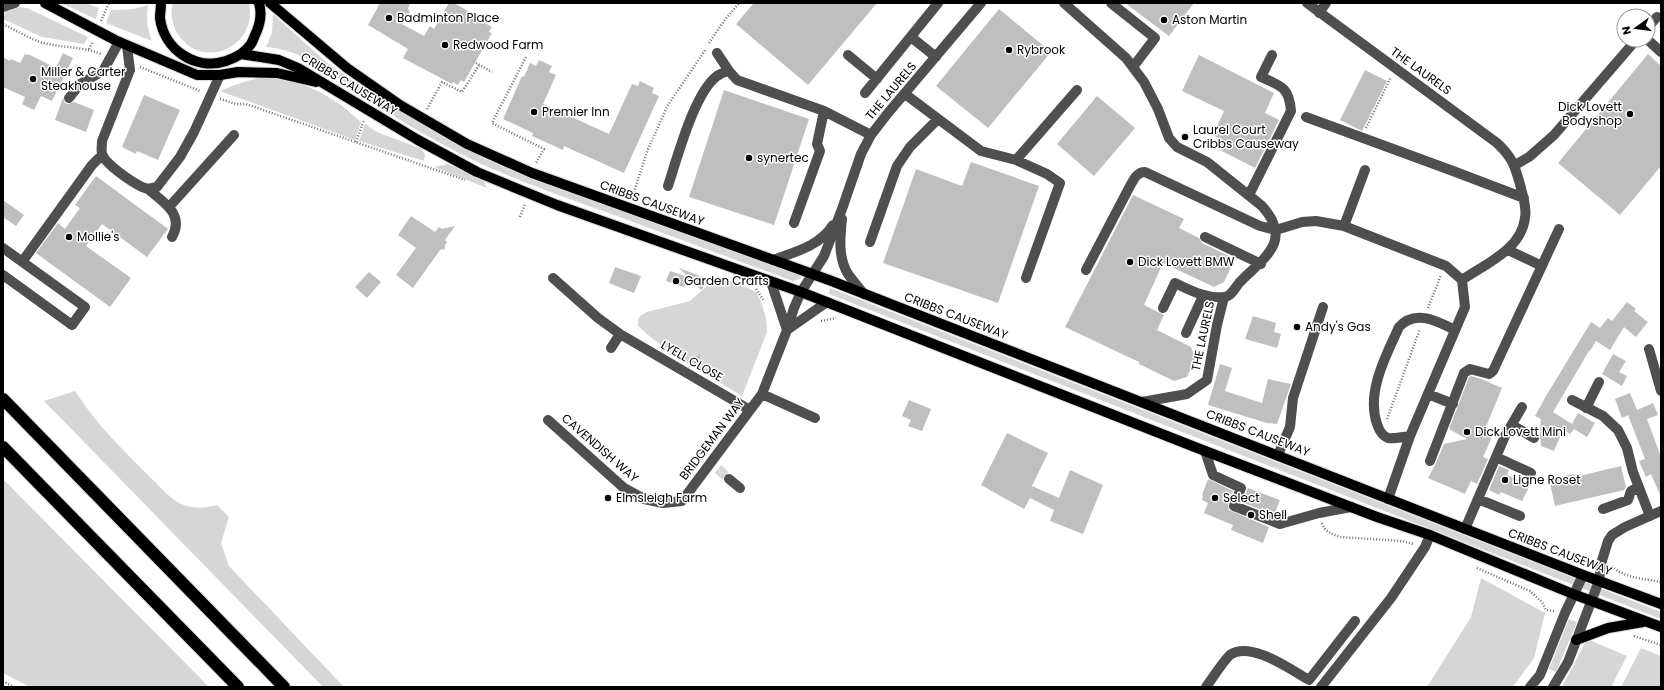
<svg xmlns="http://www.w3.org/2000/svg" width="1664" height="690" viewBox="0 0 1664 690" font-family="Poppins,sans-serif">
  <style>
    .green { fill: #d6d6d6 }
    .building { fill: #bfbfbf }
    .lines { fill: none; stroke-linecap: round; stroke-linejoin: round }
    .minor-tunnel { stroke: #d9d9d9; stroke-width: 10; stroke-dasharray: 10 5; stroke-linecap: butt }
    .major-casing { stroke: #dbdbdb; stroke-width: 12 }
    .highway-casing { stroke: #dbdbdb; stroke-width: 14 }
    .path { stroke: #717171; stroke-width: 2.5; stroke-dasharray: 1 2; stroke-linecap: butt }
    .minor { stroke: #4f4f4f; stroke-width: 10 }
    .major { stroke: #000; stroke-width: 10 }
    .highway { stroke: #000; stroke-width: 12 }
    .poi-dot { fill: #000; stroke: #fff; stroke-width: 1.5 }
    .labels { text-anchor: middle; stroke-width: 3; stroke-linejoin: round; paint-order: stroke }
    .poi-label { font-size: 12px; fill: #000; stroke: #fff; text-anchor: start }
    .street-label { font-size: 12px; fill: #000; stroke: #fff }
  </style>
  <rect width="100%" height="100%" fill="#fff"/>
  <path class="green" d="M61,3H86L99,8L96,19Z
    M173,3H249C258,48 201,72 177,33C172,24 170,12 173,3Z
    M148,5C146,18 147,29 152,41L106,23L111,10L134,9Z
    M20,7L27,8L88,37L84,44L42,37L3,19L5,12Z
    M273,14L325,61L370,93L481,157L534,180L801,276L800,279L793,281C733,259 674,237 614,215C569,199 523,183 479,163C447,147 415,130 384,110C347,86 313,51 266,47L272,33Z
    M270,77L295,81L322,93L341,105L361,122L355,140L220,91C239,83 249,79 270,77Z
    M365,124L377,132L422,149L425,155L424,161L359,141Z
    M448,164L483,180L487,188L434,167Z
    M718,276L748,288L757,293L761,302L766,318L767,332L742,396C706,374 669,355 638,326V319L640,316L647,312L690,301Z
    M830,288L1661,612V619L829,294Z
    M75,391C95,423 124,451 151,478C161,487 171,501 184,505C195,509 205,508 217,505L229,517L221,543L229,566L344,687H323L44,401Z
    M3,479L209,687H30L3,673Z
    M1481,578L1545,613L1534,658L1513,687H1427L1471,617Z
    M1569,619L1577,622L1556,672L1549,669Z
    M1587,639L1627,656L1611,687H1562Z
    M1641,648L1661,656V687H1621Z"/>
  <path class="building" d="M380,3H410L408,9L410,12L402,24L424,36L430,26L434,29L449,3H454L475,15L474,17L492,27L489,32L492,33L464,82L461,80L458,85L453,82L452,84L403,58L408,49L368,25Z
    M754,3H877L808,85L736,24Z
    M1125,3H1194L1169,36Z
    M999,9L1051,52L988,128L936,86Z
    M63,53L73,58L52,101L41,96L34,110L22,104L25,97L3,87V57L10,61L11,59L20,63L25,54L28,55V54L56,68Z
    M1648,54L1661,66V166L1620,215L1558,163Z
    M1199,55L1274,93L1265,113L1279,120L1255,168L1214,147L1218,138L1213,135L1224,111L1182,91Z
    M539,60L552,66L549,72L556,75L543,104L609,134L632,84L638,86L640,81L654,88L652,93L659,96L624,173L564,146L563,150L532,136L533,133L503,119L522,76L524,77L530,63L536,66Z
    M1365,70L1387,81L1362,131L1340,120Z
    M724,90L809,119L774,225L689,197Z
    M144,95L180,110L158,160L137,151L136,154L122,147Z
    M1097,96L1135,128L1094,176L1057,144Z
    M63,98L65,103L68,104L74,102L94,110L86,132L55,120Z
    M971,162L1039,186L998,303L883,263L916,169L962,186Z
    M96,176L168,229L147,257L102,224L86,246L131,278L110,307L36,253L58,223L65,229L80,208L75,205Z
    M1133,195L1184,219L1179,228L1199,238L1202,243L1231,257L1233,263L1224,282L1214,287L1163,263L1144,305L1164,315L1157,330L1191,347L1195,358L1187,377L1174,381L1139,364V362L1065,327Z
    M3,200L24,215L16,226L3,217Z
    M411,216L435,232L439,227L442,229L455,226L445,240L447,242L445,245V249L440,250L413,288L396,275L416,248L398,235Z
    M615,267L641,276L634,293L609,283Z
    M679,268L703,277L708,282L701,290Z
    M670,271L688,277L684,287L666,281Z
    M369,272L381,282L367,298L355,287Z
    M1627,302L1636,309L1634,311L1648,322L1636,337L1624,327L1610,350L1596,341L1590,351H1589L1553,412L1572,424L1578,413L1595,423L1587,437L1574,429L1570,434L1563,430L1554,451L1541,446L1540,435L1541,419L1535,416L1546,396L1591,322L1600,328L1608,318L1612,321Z
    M1253,316L1276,323L1274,332L1281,334L1277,348L1245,339Z
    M1613,354L1626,361L1619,372L1627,376L1622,386L1602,374Z
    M1220,364L1232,368L1225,391L1262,403L1268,379L1291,384L1277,424L1267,423L1208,405Z
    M1471,376L1481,379L1502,388L1483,434L1492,437L1483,457L1488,459L1477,484L1471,481L1465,494L1428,478L1436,463L1444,444L1467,439L1449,429L1469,377Z
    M1630,393L1637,410L1653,403L1658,415L1647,419L1661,457V497L1651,474L1646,477L1639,461L1645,459L1628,415L1622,418L1615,399Z
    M909,400L931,409L922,431L908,426L911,420L902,416Z
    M1007,433L1048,453L1032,486L1059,498L1070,470L1103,485L1083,534L1050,521L1054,510L1030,498L1024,509L981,485Z
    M1499,466L1509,470L1507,475L1530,485L1522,501L1501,492L1499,495L1489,490Z
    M1621,466L1626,487L1624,490L1555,506L1549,479L1574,474L1575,477Z
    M1208,479L1233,491L1228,504L1229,510L1269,527L1263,543L1231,530L1233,525L1204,513L1208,503L1202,500L1203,496L1202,495Z
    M1248,488L1280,500L1274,515L1242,502Z"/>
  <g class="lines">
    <path class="minor-tunnel" d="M718,469L729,479"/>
    <g class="major-casing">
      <path id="major" d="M45,3L115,40L197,75H220L238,72L277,73L316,82
        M161,3C161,8 160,14 160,18C164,50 196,71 226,61C235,58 245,53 251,44C253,41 254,37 256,33C260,24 262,13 259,3
        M270,3L347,68L400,105L467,144L532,173L829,280L1583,575L1661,604
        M241,54L279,60L298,68L418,140L477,172L557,205L801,292L1205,451L1377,517L1430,535L1573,594L1661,627
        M1576,640L1608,628L1643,622"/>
    </g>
    <g class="highway-casing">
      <path id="highway" d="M3,399L284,687
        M3,447L238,687"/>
    </g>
    <path class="path" d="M101,21L109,3
      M3,24C15,30 27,37 40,42C60,48 81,46 101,54
      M709,43L724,21L739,3
      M89,49L93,41
      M526,57L492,123L544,149L536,163
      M476,63L492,72
      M140,67L200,91
      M220,99L236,104H246L465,180
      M427,109L442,82L462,92L479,65
      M1366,128L1391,77
      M356,142L364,120
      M632,198L648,149L668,105L706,49
      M520,217L525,204
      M756,289L764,301
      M1428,308L1441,275
      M821,321L836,318
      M695,366L696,361L700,355
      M1387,419L1420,329
      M1322,523C1325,532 1332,534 1340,537L1402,541L1414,544
      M1612,566C1623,578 1645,579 1661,582
      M1477,568L1530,591L1542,602L1546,610L1554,611
      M1634,636L1661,645
      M3,681L14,687"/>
    <path class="minor" d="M1064,3L1126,58L1144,82L1158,109L1169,138L1177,147L1207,162L1262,206C1294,242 1263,258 1239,283C1235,288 1231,297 1224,297C1206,299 1190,290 1175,283L1163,308
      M1111,3L1155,38L1133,67
      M1307,3L1497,143C1513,158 1515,166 1521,188C1523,197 1527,208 1525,218C1521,250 1485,264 1462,280
      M3,7L15,3
      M1319,13L1326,3
      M1648,27L1657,17
      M911,37L936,57
      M1648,40L1661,52
      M127,46L130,70L102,141C102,146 101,150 102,154C106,165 132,182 142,187L148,189L157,187L180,157L194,132L220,75
      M717,53L729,71L737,80L824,111L871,135
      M848,55L877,79
      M865,93L938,3
      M905,94L981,151L1016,160L1047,174L1060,183L1026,278
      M69,98L80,84L103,71L119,42
      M1306,117L1453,171L1524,198
      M1016,160L1077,90
      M1515,165L1529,157L1554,135L1636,40
      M668,186C677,159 694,93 717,76C720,74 725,72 729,71
      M148,189C163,202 185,214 172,237
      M1249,195L1291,111C1289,87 1281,86 1261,77L1272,55
      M169,207L234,135
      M842,219C840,238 838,258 848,274C853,281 859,288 864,294
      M794,223L820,151L817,144L824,111
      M1344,226L1365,170
      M1205,237L1261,264
      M870,242L897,166L910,147L938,119
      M3,248L85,307L72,325L3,275
      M1508,250L1542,266
      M773,260C795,252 820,246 833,225
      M22,262L92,165L102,155
      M1086,270L1130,186C1134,179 1137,172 1145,172L1260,226L1276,230L1302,222L1316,221L1344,226L1446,266L1462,280L1465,307L1410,436L1388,499
      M553,278L598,318L620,334L750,410
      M771,282L787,330
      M787,330L827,302
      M1186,333L1203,296
      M611,348L620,334
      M1649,349L1661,391
      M762,394L815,418
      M1428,394L1453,404
      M1572,400L1603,416L1618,430L1627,448L1633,472L1650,516
      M1142,402L1187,394L1207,380L1217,325L1224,297
      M1586,408L1599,382
      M548,420L624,488L644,499L663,503L682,501L762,394L787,330L794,308L801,292L824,256L842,209L861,154L871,135L888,113L981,3
      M1512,425L1534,438
      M1410,436C1403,437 1395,439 1388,438C1382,436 1379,430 1377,424C1366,392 1386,356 1399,327C1415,309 1437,321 1455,330
      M1205,451L1213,475L1241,488L1234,506L1280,524L1319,513L1351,507
      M1278,455L1290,427L1293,398L1323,307
      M1496,457L1531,473
      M1430,461L1464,373L1470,369L1489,374L1493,371L1559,229
      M729,479L740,488
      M1478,499L1520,516
      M1603,509L1628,500L1631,491L1639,487
      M1465,529L1505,436L1522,407
      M1206,687C1212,679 1224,660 1230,655C1250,640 1291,670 1309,680L1355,621
      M1321,687L1391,598L1425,547L1430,535
      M1530,687L1540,675L1565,613L1583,575
      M1553,687L1568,662L1599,581L1601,564L1608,541L1612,535L1625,527L1661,511"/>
    <use href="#major" class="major"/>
    <use href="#highway" class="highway"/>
  </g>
  <g class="poi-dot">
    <circle cx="389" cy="18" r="4"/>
    <circle cx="1164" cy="20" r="4"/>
    <circle cx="445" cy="45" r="4"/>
    <circle cx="1009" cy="50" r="4"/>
    <circle cx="33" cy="79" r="4"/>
    <circle cx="534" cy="112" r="4"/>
    <circle cx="1630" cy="114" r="4"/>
    <circle cx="1185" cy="137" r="4"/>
    <circle cx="749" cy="158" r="4"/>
    <circle cx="69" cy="237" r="4"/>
    <circle cx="1130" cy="262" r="4"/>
    <circle cx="676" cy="281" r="4"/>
    <circle cx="1297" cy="327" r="4"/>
    <circle cx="1467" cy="432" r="4"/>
    <circle cx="1505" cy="480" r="4"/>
    <circle cx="608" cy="498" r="4"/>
    <circle cx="1215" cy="498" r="4"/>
    <circle cx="1251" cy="515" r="4"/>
  </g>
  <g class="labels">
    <g class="poi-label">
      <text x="397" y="22">Badminton Place</text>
      <text x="1172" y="24">Aston Martin</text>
      <text x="453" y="49">Redwood Farm</text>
      <text x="1017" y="54">Rybrook</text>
      <text x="41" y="76">Miller &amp; Carter<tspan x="41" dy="14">Steakhouse</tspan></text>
      <text x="1622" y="111" text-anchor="end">Dick Lovett<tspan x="1622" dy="14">Bodyshop</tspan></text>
      <text x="542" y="116">Premier Inn</text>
      <text x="1193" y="134">Laurel Court<tspan x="1193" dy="14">Cribbs Causeway</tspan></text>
      <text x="757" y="162">synertec</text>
      <text x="77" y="241">Mollie's</text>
      <text x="1138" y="266">Dick Lovett BMW</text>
      <text x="684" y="285">Garden Crafts</text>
      <text x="1305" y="331">Andy's Gas</text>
      <text x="1475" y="436">Dick Lovett Mini</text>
      <text x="1513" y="484">Ligne Roset</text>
      <text x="616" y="502">Elmsleigh Farm</text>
      <text x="1223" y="502">Select</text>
      <text x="1259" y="519">Shell</text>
    </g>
    <g class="street-label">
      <text transform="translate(1421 71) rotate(36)" y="4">THE LAURELS</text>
      <text transform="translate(349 84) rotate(31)" y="4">CRIBBS CAUSEWAY</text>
      <text transform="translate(891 91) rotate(-50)" y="4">THE LAURELS</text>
      <text transform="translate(652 203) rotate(20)" y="4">CRIBBS CAUSEWAY</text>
      <text transform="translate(956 316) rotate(21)" y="4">CRIBBS CAUSEWAY</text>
      <text transform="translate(1203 336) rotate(-78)" y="4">THE LAURELS</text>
      <text transform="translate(692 361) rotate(30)" y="4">LYELL CLOSE</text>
      <text transform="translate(1258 433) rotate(21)" y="4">CRIBBS CAUSEWAY</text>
      <text transform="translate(712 439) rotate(-53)" y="4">BRIDGEMAN WAY</text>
      <text transform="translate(600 448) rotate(41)" y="4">CAVENDISH WAY</text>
      <text transform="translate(1560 552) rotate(21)" y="4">CRIBBS CAUSEWAY</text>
    </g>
  </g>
  <rect width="1664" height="690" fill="none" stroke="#000000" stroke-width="8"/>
  <g transform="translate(1636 28) rotate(256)"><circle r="19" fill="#ffffff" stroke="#999999"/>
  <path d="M0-3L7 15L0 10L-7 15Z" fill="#000000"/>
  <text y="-6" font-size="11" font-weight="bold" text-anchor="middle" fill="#000000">N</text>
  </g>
</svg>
